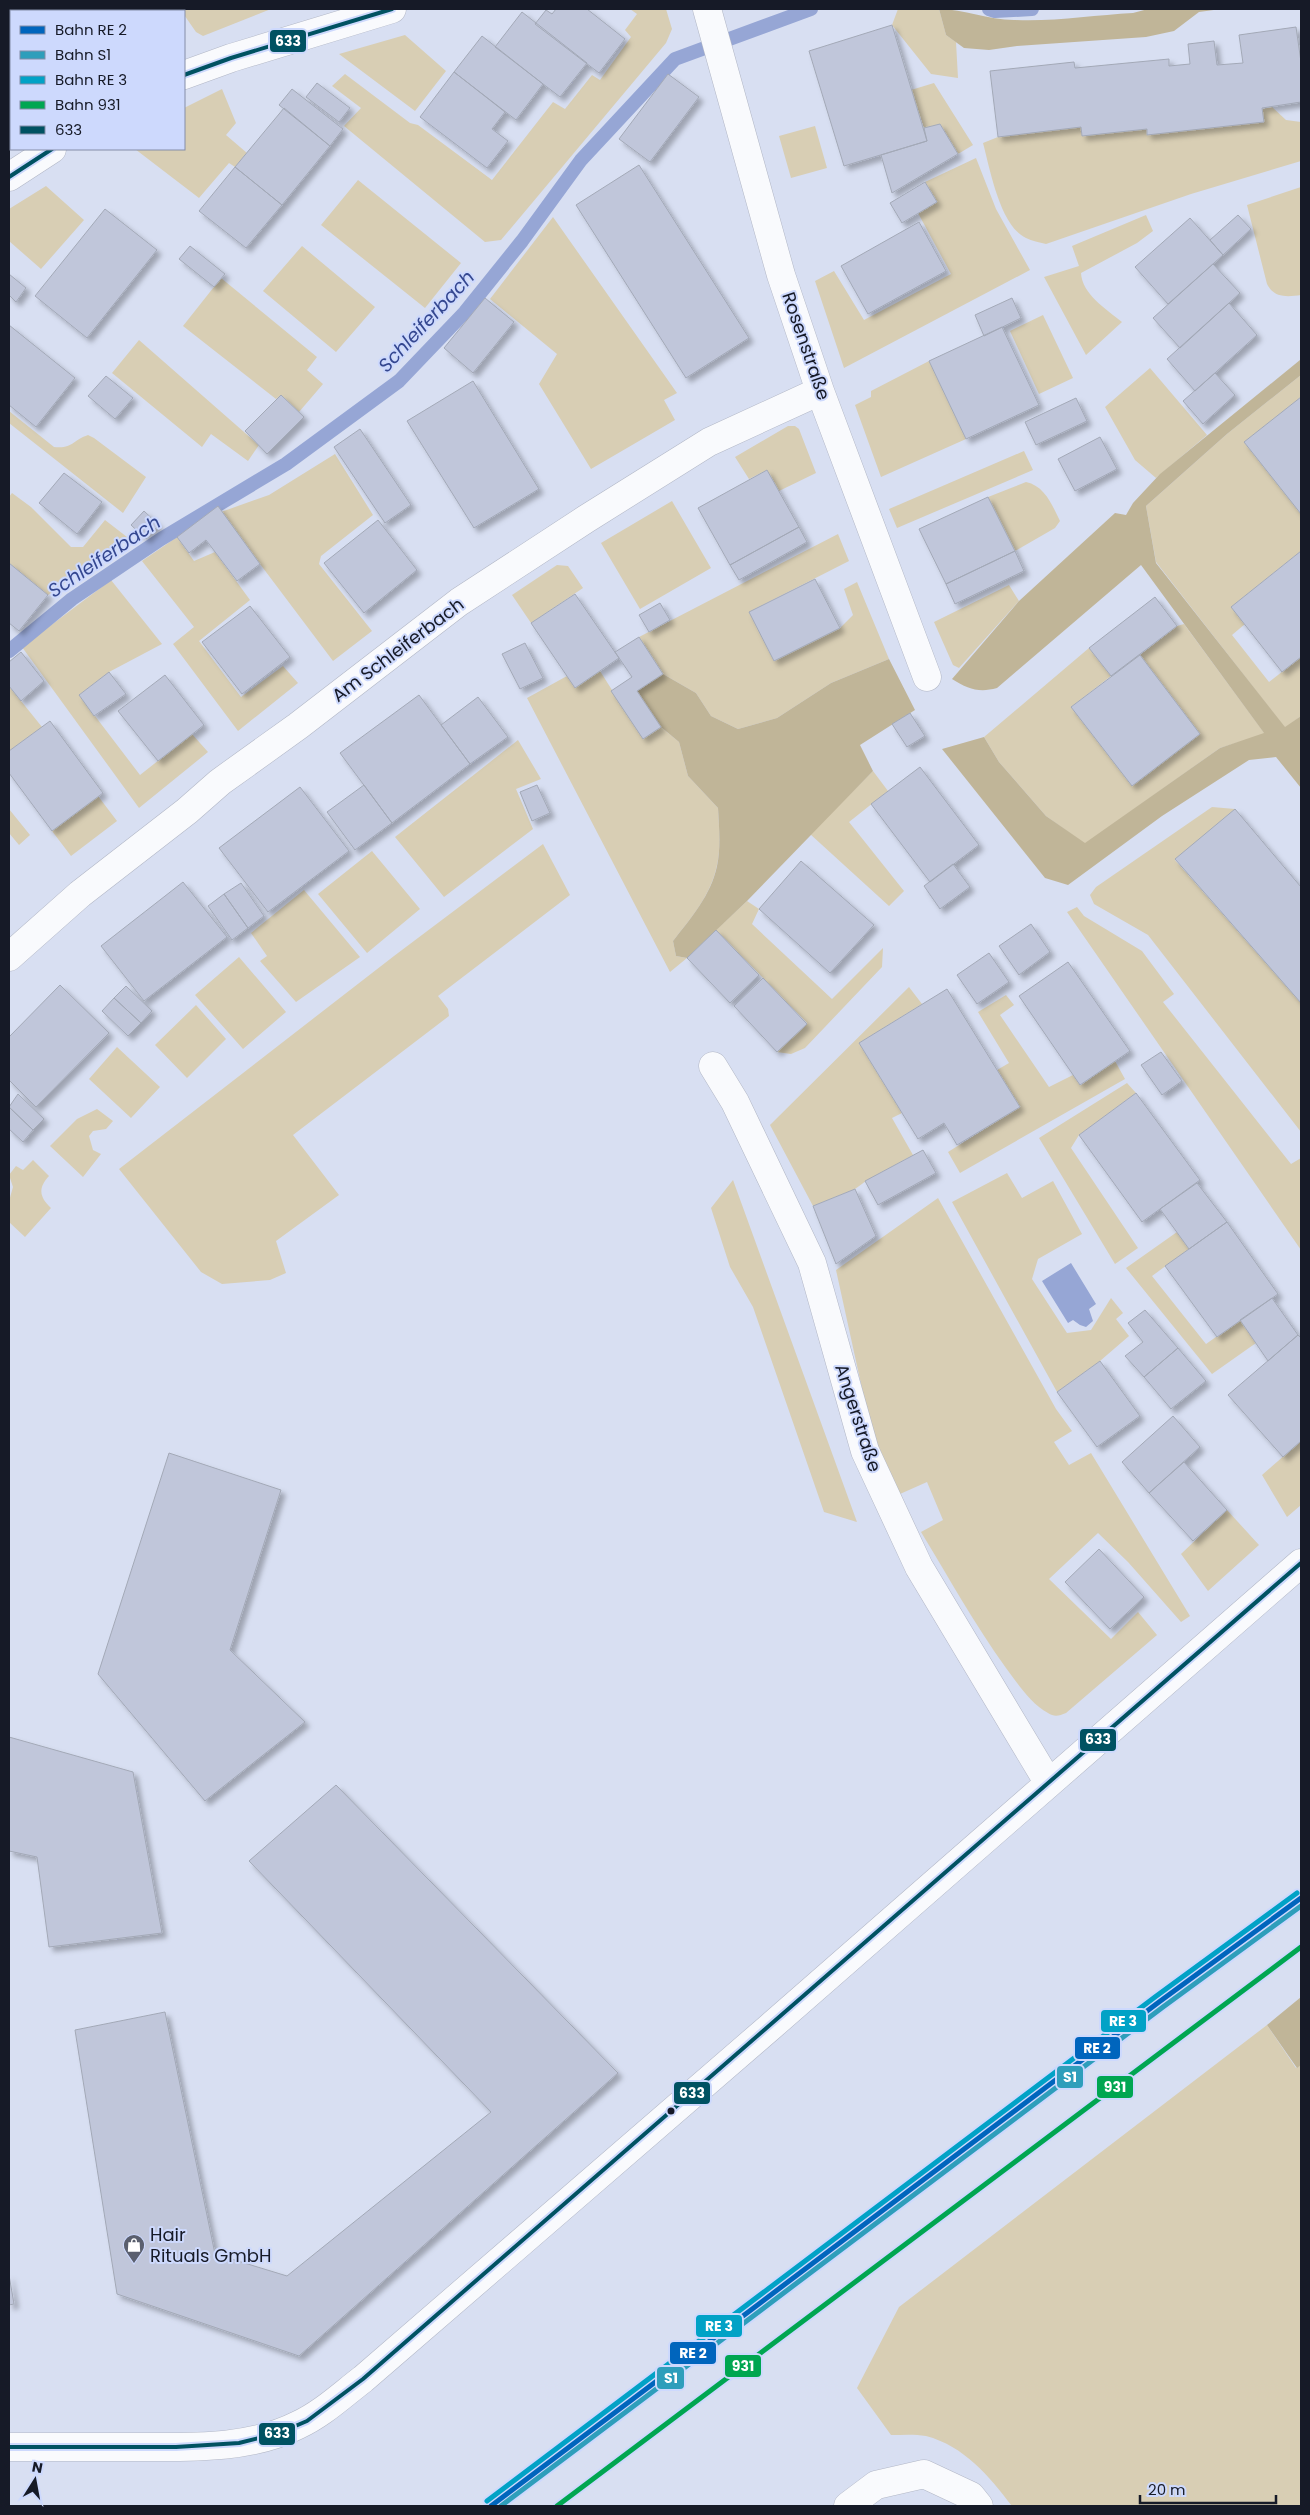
<svg xmlns="http://www.w3.org/2000/svg" width="1310" height="2515" viewBox="0 0 1310 2515" font-family="Poppins,sans-serif">
  <style>
    .green { fill: #d8ceb4 }
    .forest { fill: #c0b598 }
    .water { fill: #96a6d5 }
    .lines { fill: none; stroke-linecap: round; stroke-linejoin: round }
    .stream { stroke: #96a6d5; stroke-width: 14 }
    .building { fill: #c0c6da; stroke: #a3a9b7; filter: url(#shadow) }
    .street-casing { stroke: #b2b7c6; stroke-width: 29 }
    .street { stroke: #f9fafd; stroke-width: 28 }
    .bus-1-casing { stroke: #cdd9fd; stroke-width: 8 }
    .bus-1 { stroke: #005262; stroke-width: 4 }
    .rail-1-casing { stroke: #cdd9fd; stroke-width: 9 }
    .rail-2-casing { stroke: #cdd9fd; stroke-width: 9 }
    .rail-3-casing { stroke: #cdd9fd; stroke-width: 9 }
    .rail-4-casing { stroke: #cdd9fd; stroke-width: 9 }
    .rail-1 { stroke: #0065bd; stroke-width: 5 }
    .rail-2 { stroke: #2e9ebb; stroke-width: 5 }
    .rail-3 { stroke: #01a2c6; stroke-width: 5 }
    .rail-4 { stroke: #00a651; stroke-width: 5 }
    .bus-dot { fill: #161a27; stroke: #cdd9fd; stroke-width: 2 }
    .labels { text-anchor: middle; stroke-width: 4; stroke-linejoin: round; paint-order: stroke }
    .street-label { font-size: 18px; fill: #161a27; stroke: #cdd9fd }
    .poi-label { font-size: 18px; fill: #161a27; stroke: #cdd9fd; text-anchor: start }
    .water-label { font-size: 19px; font-style: italic; fill: #344790; stroke: #cdd9fd }
    .line-badge { stroke: #cdd9fd; stroke-width: 2 }
    .badge-label { font-size: 14px; text-anchor: middle; font-weight: bold; fill: #fff }
  </style>
  <defs>
    <filter id="shadow"><feDropShadow dx="4.5" dy="4.5" stdDeviation="2.5" flood-color="#0004"/></filter>
  </defs>
  <rect width="100%" height="100%" fill="#d8dff2"/>
  <path class="green" d="M180,9H271L203,36L196,32Z
    M630,9H666L672,29L666,43L501,240L485,242L344,126L361,108L332,86L345,74L410,123L418,125L492,180L553,102L565,109L592,75L600,80L631,37L625,30L637,14Z
    M898,9H939L946,35L956,42L958,78L931,74L892,25Z
    M405,35L446,71L415,111L339,54Z
    M934,83L973,145L958,154L940,124L924,128L911,90Z
    M222,89L236,123L226,135L247,153L235,167L229,163L199,198L135,149H184V108Z
    M1272,107L1286,120L1301,122V161L1191,194L1046,244C1039,242 1032,241 1026,238C1000,226 990,169 983,143L998,137L1081,127L1083,136L1147,129V134Z
    M815,126L827,168L791,178L779,136Z
    M976,158L996,209L1030,270L844,368L815,281L834,271L864,320L951,274L918,213L937,202L925,182Z
    M358,180L461,263L425,308L321,225Z
    M46,186L84,220L41,269L9,241V209Z
    M1301,187V295C1287,297 1274,298 1267,284L1247,205Z
    M1146,215L1153,231L1137,243L1081,273C1082,294 1106,309 1122,322L1086,355L1044,277L1079,266L1072,246Z
    M553,217L677,393L664,400L675,420L591,469L539,384L557,354L490,299Z
    M302,246L375,307L336,352L263,291Z
    M221,278L317,357L307,370L323,384L299,412L281,395L276,399L183,326Z
    M1043,315L1073,378L1039,394L1010,331Z
    M139,340L259,445L248,461L211,434L202,447L112,373Z
    M929,361L966,439L881,477L855,405L871,397V391Z
    M1150,368L1207,435L1156,478L1135,460L1105,407Z
    M1301,375V397L1244,442L1301,514V551L1231,607L1245,624L1232,635L1269,682L1301,657V716L1285,728L1156,562L1146,506L1227,434Z
    M9,411L54,447C73,449 73,440 88,435L94,438L146,477L123,513L9,423Z
    M788,426H795L799,429L816,473L779,491L767,470L749,479L735,457Z
    M1024,451L1033,470L897,528L889,509Z
    M335,454L373,515L321,556L319,564L372,631L333,661L221,512L269,495Z
    M1026,482C1045,486 1052,505 1060,521L1055,528L1015,551L988,497Z
    M12,493L31,507L71,547H83L105,520L127,537L48,595L9,563V497Z
    M672,501L711,568L640,609L601,543Z
    M838,534L849,561L749,612L774,661L840,628L853,615L844,589L857,582L889,659L831,683L777,718L738,729L711,716L696,693L663,674L639,637Z
    M177,537L194,561L215,552L250,600L199,641L241,697L283,666L298,683L238,731L173,644L194,627L142,561Z
    M557,565L568,566L583,588L531,623L512,595Z
    M111,580L162,644L109,672L79,695L140,775L192,734L208,752L139,808L22,647Z
    M1009,585L1019,601L959,668L953,665L934,622Z
    M1184,624L1265,734L1220,748L1085,844L1046,816L999,762L984,737L1089,648L1111,676L1071,707L1132,786L1200,734L1140,655L1177,626Z
    M600,671L643,739L661,727L679,742L688,776L718,808C719,826 721,848 717,865C711,895 691,918 673,941L676,956L687,958L670,972L527,698L567,676L575,688Z
    M9,686L42,727L9,751Z
    M518,740L541,779L516,789L533,829L444,897L395,837Z
    M873,771L888,791L849,822L904,891L889,906L810,834Z
    M98,796L117,821L71,856L52,831Z
    M1212,807L1235,809L1175,860L1301,1003V1132L1148,935L1094,904L1090,895L1096,887Z
    M9,809L30,835L19,845L9,833Z
    M543,844L570,895L438,996L448,1009L449,1016L293,1135L339,1195L276,1241L286,1273L270,1280L222,1284L201,1272L119,1169L394,956Z
    M372,851L420,909L367,953L318,894Z
    M304,890L360,957L296,1002L260,961L267,956L251,933Z
    M747,901L759,909L752,924L832,999L883,948L882,967L805,1048L791,1054L777,1052L807,1023L716,930Z
    M1077,907L1084,916L1142,951L1174,994L1163,1002L1291,1164L1301,1158V1250L1067,912Z
    M239,957L286,1012L243,1049L195,995Z
    M909,987L922,1004L859,1043L902,1113L892,1118L913,1155L866,1181L855,1189L813,1206L770,1125Z
    M1006,995L1014,1005L1000,1015L1049,1087L1073,1075L1081,1085L1115,1061L1125,1079L960,1173L948,1152L1020,1107L997,1070L1009,1063L978,1012Z
    M196,1005L226,1039L187,1078L155,1045Z
    M117,1047L160,1087L131,1118L89,1079Z
    M1127,1083L1136,1093L1079,1135L1071,1148L1138,1248L1115,1264L1039,1138Z
    M97,1109L113,1121L106,1129L93,1131L89,1136L93,1150L101,1154L83,1177L50,1146L77,1119Z
    M33,1160L49,1176C38,1188 39,1197 51,1208L25,1237L9,1222V1201L13,1187L9,1175L16,1166L23,1170Z
    M1007,1173L1022,1198L1053,1181L1082,1234L1038,1259L1032,1279L1067,1333L1091,1330L1111,1298L1123,1313L1116,1319L1129,1336L1100,1361L1057,1392L952,1202Z
    M733,1180L857,1522L824,1512L753,1307L730,1267L711,1208Z
    M938,1198L1056,1409L1072,1431L1054,1442L1069,1465L1091,1453L1190,1616L1181,1622L1128,1562L1098,1533L1049,1579L1111,1639L1138,1612L1157,1635L1066,1713C1059,1716 1054,1717 1048,1713C1031,1704 1018,1684 1006,1668C975,1625 949,1578 921,1532L943,1520L927,1482L900,1494L872,1434L836,1270Z
    M1177,1232L1189,1249L1152,1276L1206,1344L1240,1320L1256,1343L1212,1374L1126,1268Z
    M1301,1441V1505L1287,1517L1262,1475Z
    M1227,1510L1259,1545L1208,1591L1181,1554Z
    M1267,2025L1296,2068L1301,2065V2506H1012C989,2476 964,2446 926,2436C915,2434 902,2435 891,2435L857,2388L899,2307Z"/>
  <path class="forest" d="M939,9C964,9 988,20 1014,20C1053,22 1094,15 1133,13L1148,9H1221L1199,12L1174,31L1146,37L1017,46L989,50L964,48L946,35Z
    M1300,360L1301,375L1227,434L1146,506L1156,563L1285,727L1301,716V788L1276,757L1249,760L1162,816L1068,885L1045,878L942,749L984,737L999,762L1046,816L1085,843L1220,748L1264,733L1141,565L997,688C979,693 968,689 952,679L1019,601L1115,513L1126,515L1133,503L1160,474Z
    M889,659L915,710L860,745L873,771L747,901L687,958L676,956L673,941C691,918 711,895 717,866C721,848 719,826 718,808L688,776L679,742L661,727L637,691L663,674L696,693L711,716L738,729L777,718L831,683Z
    M1301,1997V2065L1297,2068L1267,2025Z"/>
  <path class="water" d="M1071,1263L1096,1304L1089,1309L1093,1321L1086,1327L1080,1325L1073,1320L1068,1323L1042,1281Z"/>
  <g class="lines">
    <path class="stream" d="M989,9L995,11L1032,9
      M9,651L72,599L161,539L286,464L399,381L465,312L522,241L581,160L675,59L811,9"/>
  </g>
  <path class="building" d="M15,9H77L73,11H16Z
    M556,9H587L625,39L599,73L535,24L546,10L552,14Z
    M522,12L587,63L560,97L495,47Z
    M892,25L927,141L844,166L809,51Z
    M1296,27L1301,62V102L1262,108L1264,122L1147,135V129L1082,136L1081,127L998,137L990,71L1074,62L1075,68L1169,59V66L1190,64L1188,44L1214,41L1217,65L1243,63L1239,35Z
    M482,36L543,84L516,120L454,72Z
    M454,72L505,112L492,129L508,141L487,168L420,117Z
    M668,74L699,97L650,162L619,139Z
    M317,83L350,108L339,122L306,97Z
    M292,89L343,129L330,146L279,105Z
    M284,108L330,146L282,205L235,167Z
    M940,124L958,154L892,193L881,155L927,141L924,128Z
    M639,165L749,338L686,378L576,205Z
    M235,167L282,205L246,248L199,211Z
    M925,182L937,202L902,223L890,203Z
    M105,209L157,250L87,338L35,296Z
    M1238,215L1251,229L1223,255L1210,240Z
    M1190,218L1223,255L1168,304L1135,267Z
    M919,222L946,271L868,314L841,266Z
    M190,246L225,274L214,287L179,259Z
    M1213,264L1240,293L1180,348L1153,318Z
    M9,274L26,288L16,302L9,295Z
    M485,298L514,322L473,373L444,348Z
    M1012,298L1021,318L984,336L975,315Z
    M1229,303L1257,335L1195,391L1167,359Z
    M9,325L75,378L36,427L9,405Z
    M1002,327L1039,405L966,439L929,361Z
    M1215,373L1235,395L1203,424L1183,401Z
    M106,376L133,398L115,419L88,396Z
    M473,381L539,489L474,528L407,421Z
    M281,395L304,417L267,454L245,431Z
    M1301,397V514L1244,442Z
    M1076,398L1087,421L1036,445L1025,422Z
    M360,429L411,505L385,523L334,447Z
    M1100,437L1117,469L1075,491L1058,459Z
    M767,470L799,527L730,565L698,508Z
    M64,473L102,502L77,534L39,503Z
    M988,497L1015,551L946,584L919,529Z
    M218,506L260,564L237,581L206,540L189,553L177,537Z
    M144,511L159,525L146,539L131,525Z
    M378,520L417,570L364,613L324,563Z
    M799,527L807,542L739,580L730,565Z
    M1015,551L1024,571L955,604L946,584Z
    M1301,551V657L1282,672L1231,607Z
    M9,563L48,595L19,631L9,623Z
    M815,579L840,628L774,661L749,612Z
    M575,594L619,658L575,688L531,623Z
    M1155,597L1177,626L1111,676L1089,648Z
    M660,603L670,620L649,632L639,615Z
    M250,606L290,657L242,694L202,642Z
    M639,637L663,674L637,691L661,727L643,739L611,691L632,677L615,652Z
    M525,643L543,678L520,689L502,654Z
    M21,652L44,681L21,701L9,686V662Z
    M1140,655L1200,734L1132,786L1071,707Z
    M109,672L126,694L94,716L79,695Z
    M165,675L204,725L158,761L118,711Z
    M419,695L470,764L392,823L340,753Z
    M478,697L508,737L470,764L441,725Z
    M910,713L925,736L907,747L892,724Z
    M50,721L103,793L52,831L9,773V751Z
    M920,767L979,845L930,882L871,804Z
    M364,785L392,823L355,850L327,812Z
    M537,785L550,813L532,821L520,792Z
    M300,787L349,851L268,912L219,848Z
    M1235,809L1301,887V1003L1175,859Z
    M801,861L874,925L830,973L759,909Z
    M953,864L970,887L940,909L924,886Z
    M183,882L227,937L144,1001L101,946Z
    M241,883L264,916L248,928L224,894Z
    M224,894L248,928L232,940L208,906Z
    M1031,924L1050,952L1019,975L999,946Z
    M716,930L759,975L730,1003L687,958Z
    M989,953L1009,982L977,1004L957,975Z
    M1068,962L1130,1051L1080,1085L1019,996Z
    M763,978L807,1024L777,1052L734,1006Z
    M60,985L109,1033L36,1107L9,1080V1037Z
    M126,986L152,1011L141,1023L114,998Z
    M947,989L1020,1107L957,1145L944,1123L918,1139L859,1043Z
    M114,998L141,1023L128,1036L102,1011Z
    M1161,1052L1182,1081L1162,1095L1141,1065Z
    M1136,1093L1200,1180L1142,1222L1079,1135Z
    M18,1094L44,1119L33,1130L9,1107Z
    M9,1107L33,1130L23,1142L9,1129Z
    M923,1150L936,1173L878,1205L865,1181Z
    M1197,1183L1227,1222L1189,1249L1160,1209Z
    M855,1189L876,1236L836,1264L813,1206Z
    M1227,1222L1278,1294L1217,1337L1165,1266Z
    M1272,1298L1298,1335L1268,1361L1240,1320Z
    M1145,1310L1178,1348L1144,1377L1125,1356L1143,1342L1128,1323Z
    M1298,1335L1301,1338V1441L1283,1457L1228,1395Z
    M1178,1348L1206,1381L1171,1409L1144,1377Z
    M1100,1361L1140,1416L1097,1447L1057,1392Z
    M1173,1416L1200,1447L1149,1493L1122,1462Z
    M169,1453L281,1490L230,1650L305,1722L205,1801L98,1674Z
    M1184,1462L1227,1510L1193,1541L1149,1493Z
    M1099,1549L1144,1597L1110,1629L1065,1582Z
    M9,1737L133,1772L162,1933L49,1947L37,1857L9,1851Z
    M336,1785L618,2073L299,2356L117,2294L75,2030L165,2012L215,2254L287,2276L491,2112L249,1861Z
    M9,2275L14,2304L9,2305Z"/>
  <g class="lines">
    <g class="street-casing">
      <path id="street" d="M155,9L156,11
        M707,9L781,275L820,391L927,677
        M184,75L231,58L392,9
        M9,177L52,149
        M9,957L80,894L187,811L220,782L298,726L459,602L586,519L709,442L820,391
        M713,1066L735,1102L812,1263L865,1451L919,1567L1048,1782
        M9,2447C50,2447 92,2447 134,2447C188,2447 249,2450 298,2425C322,2414 342,2395 363,2379L769,2028L1301,1563
        M848,2506L876,2485L924,2474L971,2496L979,2506"/>
    </g>
    <use href="#street" class="street"/>
    <g class="bus-1-casing">
      <path id="bus-1" d="M184,75L231,58L392,9
        M9,177L52,149
        M9,2447H176L239,2443L279,2433L307,2421L363,2379L1301,1563"/>
    </g>
    <use href="#bus-1" class="bus-1"/>
    <g class="rail-1-casing">
      <path id="rail-1" d="M491,2506L1159,2002L1301,1898"/>
    </g>
    <g class="rail-2-casing">
      <path id="rail-2" d="M501,2506L1163,2007L1301,1906"/>
    </g>
    <g class="rail-3-casing">
      <path id="rail-3" d="M487,2501L1155,1997L1297,1893"/>
    </g>
    <g class="rail-4-casing">
      <path id="rail-4" d="M557,2506L1301,1947"/>
    </g>
    <use href="#rail-1" class="rail-1"/>
    <use href="#rail-2" class="rail-2"/>
    <use href="#rail-3" class="rail-3"/>
    <use href="#rail-4" class="rail-4"/>
  </g>
  <defs>
    <g id="shop-pin" transform="scale(1.125)"><path d="M0 17L-7.5 6A9.5 9.5 0 1 1 7.5 6Z" fill="#5a5f6e" stroke="#cdd9fd"/><path d="M-5-2.5h2.3a2.7 3.5 0 0 1 5.4 0H5L5.5 6h-11ZM-1.5-2.5h3a1.5 2.3 0 0 0-3 0Z" fill="#fff"/></g>
  </defs>
  <g fill-rule="evenodd">
    <use href="#shop-pin" x="134" y="2245"/>
  </g>
  <circle class="bus-dot" cx="671" cy="2111" r="4.5"/>
  <g class="labels">
    <g class="street-label">
      <text transform="translate(806 346) rotate(71)" y="6">Rosenstraße</text>
      <text transform="translate(398 650) rotate(-37)" y="6">Am Schleiferbach</text>
      <text transform="translate(858 1418) rotate(72)" y="6">Angerstraße</text>
    </g>
    <g class="poi-label">
      <text x="150" y="2241">Hair<tspan x="150" dy="21">Rituals GmbH</tspan></text>
    </g>
    <g class="water-label">
      <text transform="translate(426 321) rotate(-47)" y="7">Schleiferbach</text>
      <text transform="translate(104 556) rotate(-34)" y="7">Schleiferbach</text>
    </g>
  </g>
  <g class="line-badge">
    <rect x="269" y="29" width="38" height="24" rx="5" fill="#005262"/>
    <rect x="1079" y="1728" width="38" height="24" rx="5" fill="#005262"/>
    <rect x="1100" y="2009" width="47" height="24" rx="5" fill="#01a2c6"/>
    <rect x="1074" y="2036" width="47" height="24" rx="5" fill="#0065bd"/>
    <rect x="1056" y="2065" width="28" height="24" rx="5" fill="#2e9ebb"/>
    <rect x="1096" y="2075" width="38" height="24" rx="5" fill="#00a651"/>
    <rect x="673" y="2081" width="38" height="24" rx="5" fill="#005262"/>
    <rect x="695" y="2314" width="48" height="24" rx="5" fill="#01a2c6"/>
    <rect x="669" y="2341" width="48" height="24" rx="5" fill="#0065bd"/>
    <rect x="724" y="2354" width="38" height="24" rx="5" fill="#00a651"/>
    <rect x="656" y="2366" width="29" height="24" rx="5" fill="#2e9ebb"/>
    <rect x="258" y="2422" width="38" height="24" rx="5" fill="#005262"/>
  </g>
  <g class="badge-label">
    <text x="288" y="46">633</text>
    <text x="1098" y="1744">633</text>
    <text x="1123" y="2026">RE 3</text>
    <text x="1097" y="2053">RE 2</text>
    <text x="1070" y="2082">S1</text>
    <text x="1115" y="2092">931</text>
    <text x="692" y="2098">633</text>
    <text x="719" y="2331">RE 3</text>
    <text x="693" y="2358">RE 2</text>
    <text x="743" y="2371">931</text>
    <text x="671" y="2383">S1</text>
    <text x="277" y="2438">633</text>
  </g>
  <rect width="1310" height="2515" fill="none" stroke="#161a27" stroke-width="20"/>
  <rect x="10" y="10" width="175" height="140" fill="#cdd9fd" stroke="#848da7"/>
  <rect x="20" y="26" width="25" height="8" fill="#0065bd" stroke="#848da7"/>
  <text x="55" y="35" font-size="15" fill="#161a27">Bahn RE 2</text>
  <rect x="20" y="51" width="25" height="8" fill="#2e9ebb" stroke="#848da7"/>
  <text x="55" y="60" font-size="15" fill="#161a27">Bahn S1</text>
  <rect x="20" y="76" width="25" height="8" fill="#01a2c6" stroke="#848da7"/>
  <text x="55" y="85" font-size="15" fill="#161a27">Bahn RE 3</text>
  <rect x="20" y="101" width="25" height="8" fill="#00a651" stroke="#848da7"/>
  <text x="55" y="110" font-size="15" fill="#161a27">Bahn 931</text>
  <rect x="20" y="126" width="25" height="8" fill="#005262" stroke="#848da7"/>
  <text x="55" y="135" font-size="15" fill="#161a27">633</text>
  <g transform="translate(35 2480) rotate(11)" stroke="#cdd9fd" stroke-width="4" paint-order="stroke">
  <path d="M0-4L9 19L0 12L-9 19Z" fill="#161a27"/>
  <text y="-8" font-size="14" font-weight="bold" text-anchor="middle" fill="#161a27">N</text>
  </g>
  <path d="M1140 2495v8h136v-8" fill="none" stroke="#161a27" stroke-width="2.5"/>
  <text x="1148" y="2495" font-size="15" fill="#161a27" stroke="#cdd9fd" stroke-width="4" paint-order="stroke">20 m</text>
</svg>
